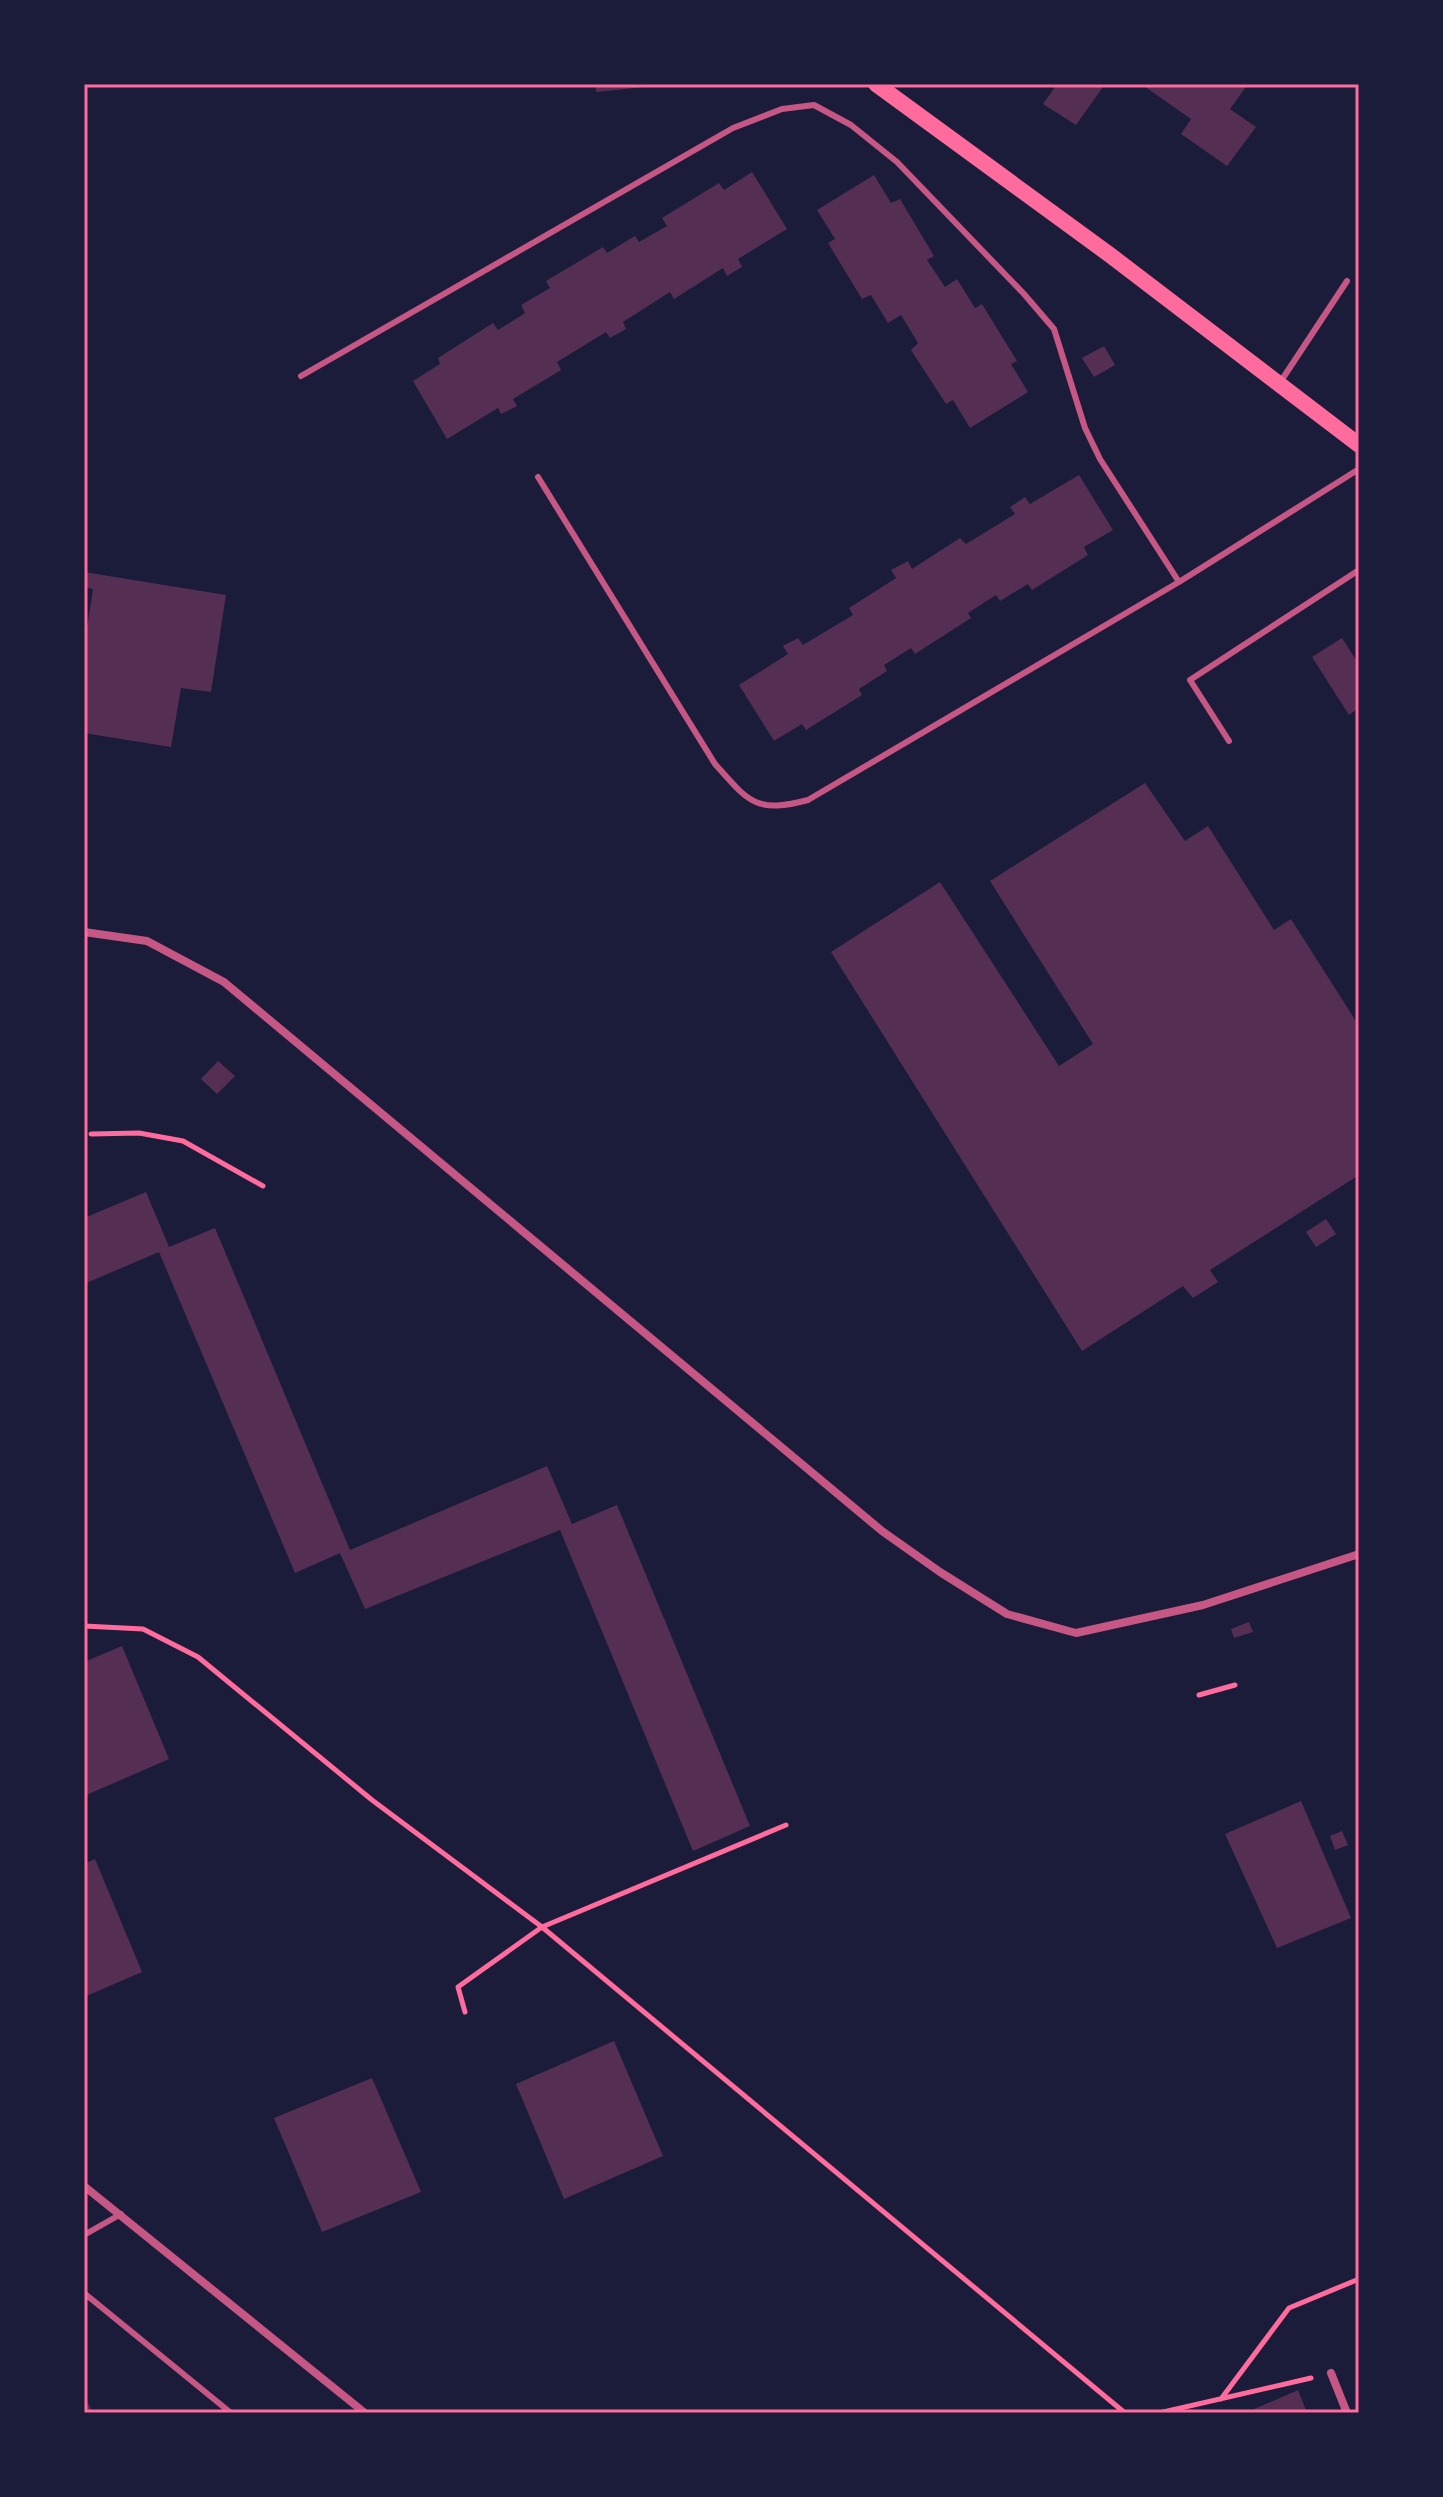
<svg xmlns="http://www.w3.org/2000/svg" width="1443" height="2497" viewBox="0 0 1443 2497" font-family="'IBM Plex Sans',sans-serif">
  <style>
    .building { fill: #542f53 }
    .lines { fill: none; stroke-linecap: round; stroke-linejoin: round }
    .path { stroke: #ff6b9d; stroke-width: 5 }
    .service { stroke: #c65784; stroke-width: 6 }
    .minor { stroke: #c65784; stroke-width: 8 }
    .secondary { stroke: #ff6b9d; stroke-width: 16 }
    .neatline { fill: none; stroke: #ff6b9d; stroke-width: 3 }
  </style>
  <rect width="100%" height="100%" fill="#1b1b3a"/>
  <path class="building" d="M596,84H654V86L596,92Z
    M1057,84H1105L1076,125L1043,104Z
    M1141,84H1248L1230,109L1256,127L1227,166L1181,134L1191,119Z
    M752,172L787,229L738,259L742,267L727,276L723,268L674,299L670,292L623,322L626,329L610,338L606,332L557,362L561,370L513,399L517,406L501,414L498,408L447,439L413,381L440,364L438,358L493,323L498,330L525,313L521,305L550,288L546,281L603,247L607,253L635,236L639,242L667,226L662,218L719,183L724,190Z
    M874,175L891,203L900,199L934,256L927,260L945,287L957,279L975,308L982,304L1017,361L1011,364L1028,392L970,428L953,400L946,404L911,350L918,343L901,315L888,323L871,295L862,299L828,243L835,239L817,210Z
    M1104,346L1115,365L1094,377L1082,358Z
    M1079,475L1113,530L1084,547L1088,555L1032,590L1028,584L1000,601L996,595L968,613L971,618L915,654L911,648L884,665L887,671L859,689L862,695L806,730L802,724L774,741L739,685L788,654L783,646L798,638L803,645L853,615L849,608L896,578L891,570L908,561L912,569L960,538L966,544L1015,514L1010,507L1025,497L1030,504Z
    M84,572L226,595L211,692L181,688L171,747L84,733V628H87L93,589L84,587Z
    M1342,638L1359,665V708L1349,715L1312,657Z
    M1145,783L1185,841L1208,826L1274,930L1291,919L1359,1026V1175L1210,1270L1218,1282L1193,1298L1183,1286L1082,1351L831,952L940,882L1059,1066L1093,1044L990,881Z
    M218,1061L235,1076L217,1094L201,1079Z
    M146,1192L169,1247L215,1228L350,1550L547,1466L572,1524L617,1505L750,1826L693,1851L560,1530L365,1609L340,1553L295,1573L159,1252L84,1284V1218Z
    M1326,1219L1336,1234L1316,1247L1306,1232Z
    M1249,1622L1253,1632L1234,1638L1231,1629Z
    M122,1646L169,1759L84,1796V1662Z
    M1301,1801L1351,1918L1277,1948L1225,1834Z
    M1342,1831L1348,1845L1335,1850L1330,1836Z
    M95,1859L142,1972L84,1997V1864Z
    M614,2041L663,2156L564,2199L516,2084Z
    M372,2078L421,2192L322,2232L274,2118Z
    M1298,2390L1307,2413H1245Z
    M84,2395L93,2413H84Z"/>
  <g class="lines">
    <path class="path" d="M91,1134L139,1133L183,1141L263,1186
      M84,1626L143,1629L198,1657L372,1800L542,1927L1125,2413
      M1199,1695L1235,1685
      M465,2012L458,1987L542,1927L786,1825
      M1221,2399L1289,2308L1359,2279
      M1159,2413L1311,2378"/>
    <path class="service" d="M301,376L733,128L782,109L814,105L851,125L897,162L1024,294L1054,329L1085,428L1100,459L1179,582
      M1281,381L1347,281
      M538,477L715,764C748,801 755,814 808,800L1179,582L1359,469
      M1229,741L1190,680L1359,570
      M84,2235L121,2214
      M84,2293L231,2413"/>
    <path class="minor" d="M84,932L147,941L224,982L882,1531L940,1572L1007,1614L1076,1633L1203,1605L1359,1554
      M84,2186L365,2413
      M1331,2373L1347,2413"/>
    <path class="secondary" d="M876,84L1110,255L1359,445"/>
  </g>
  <rect width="1443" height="2497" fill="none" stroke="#1b1b3a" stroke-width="172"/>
  <rect x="86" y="86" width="1271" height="2325" class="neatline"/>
</svg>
